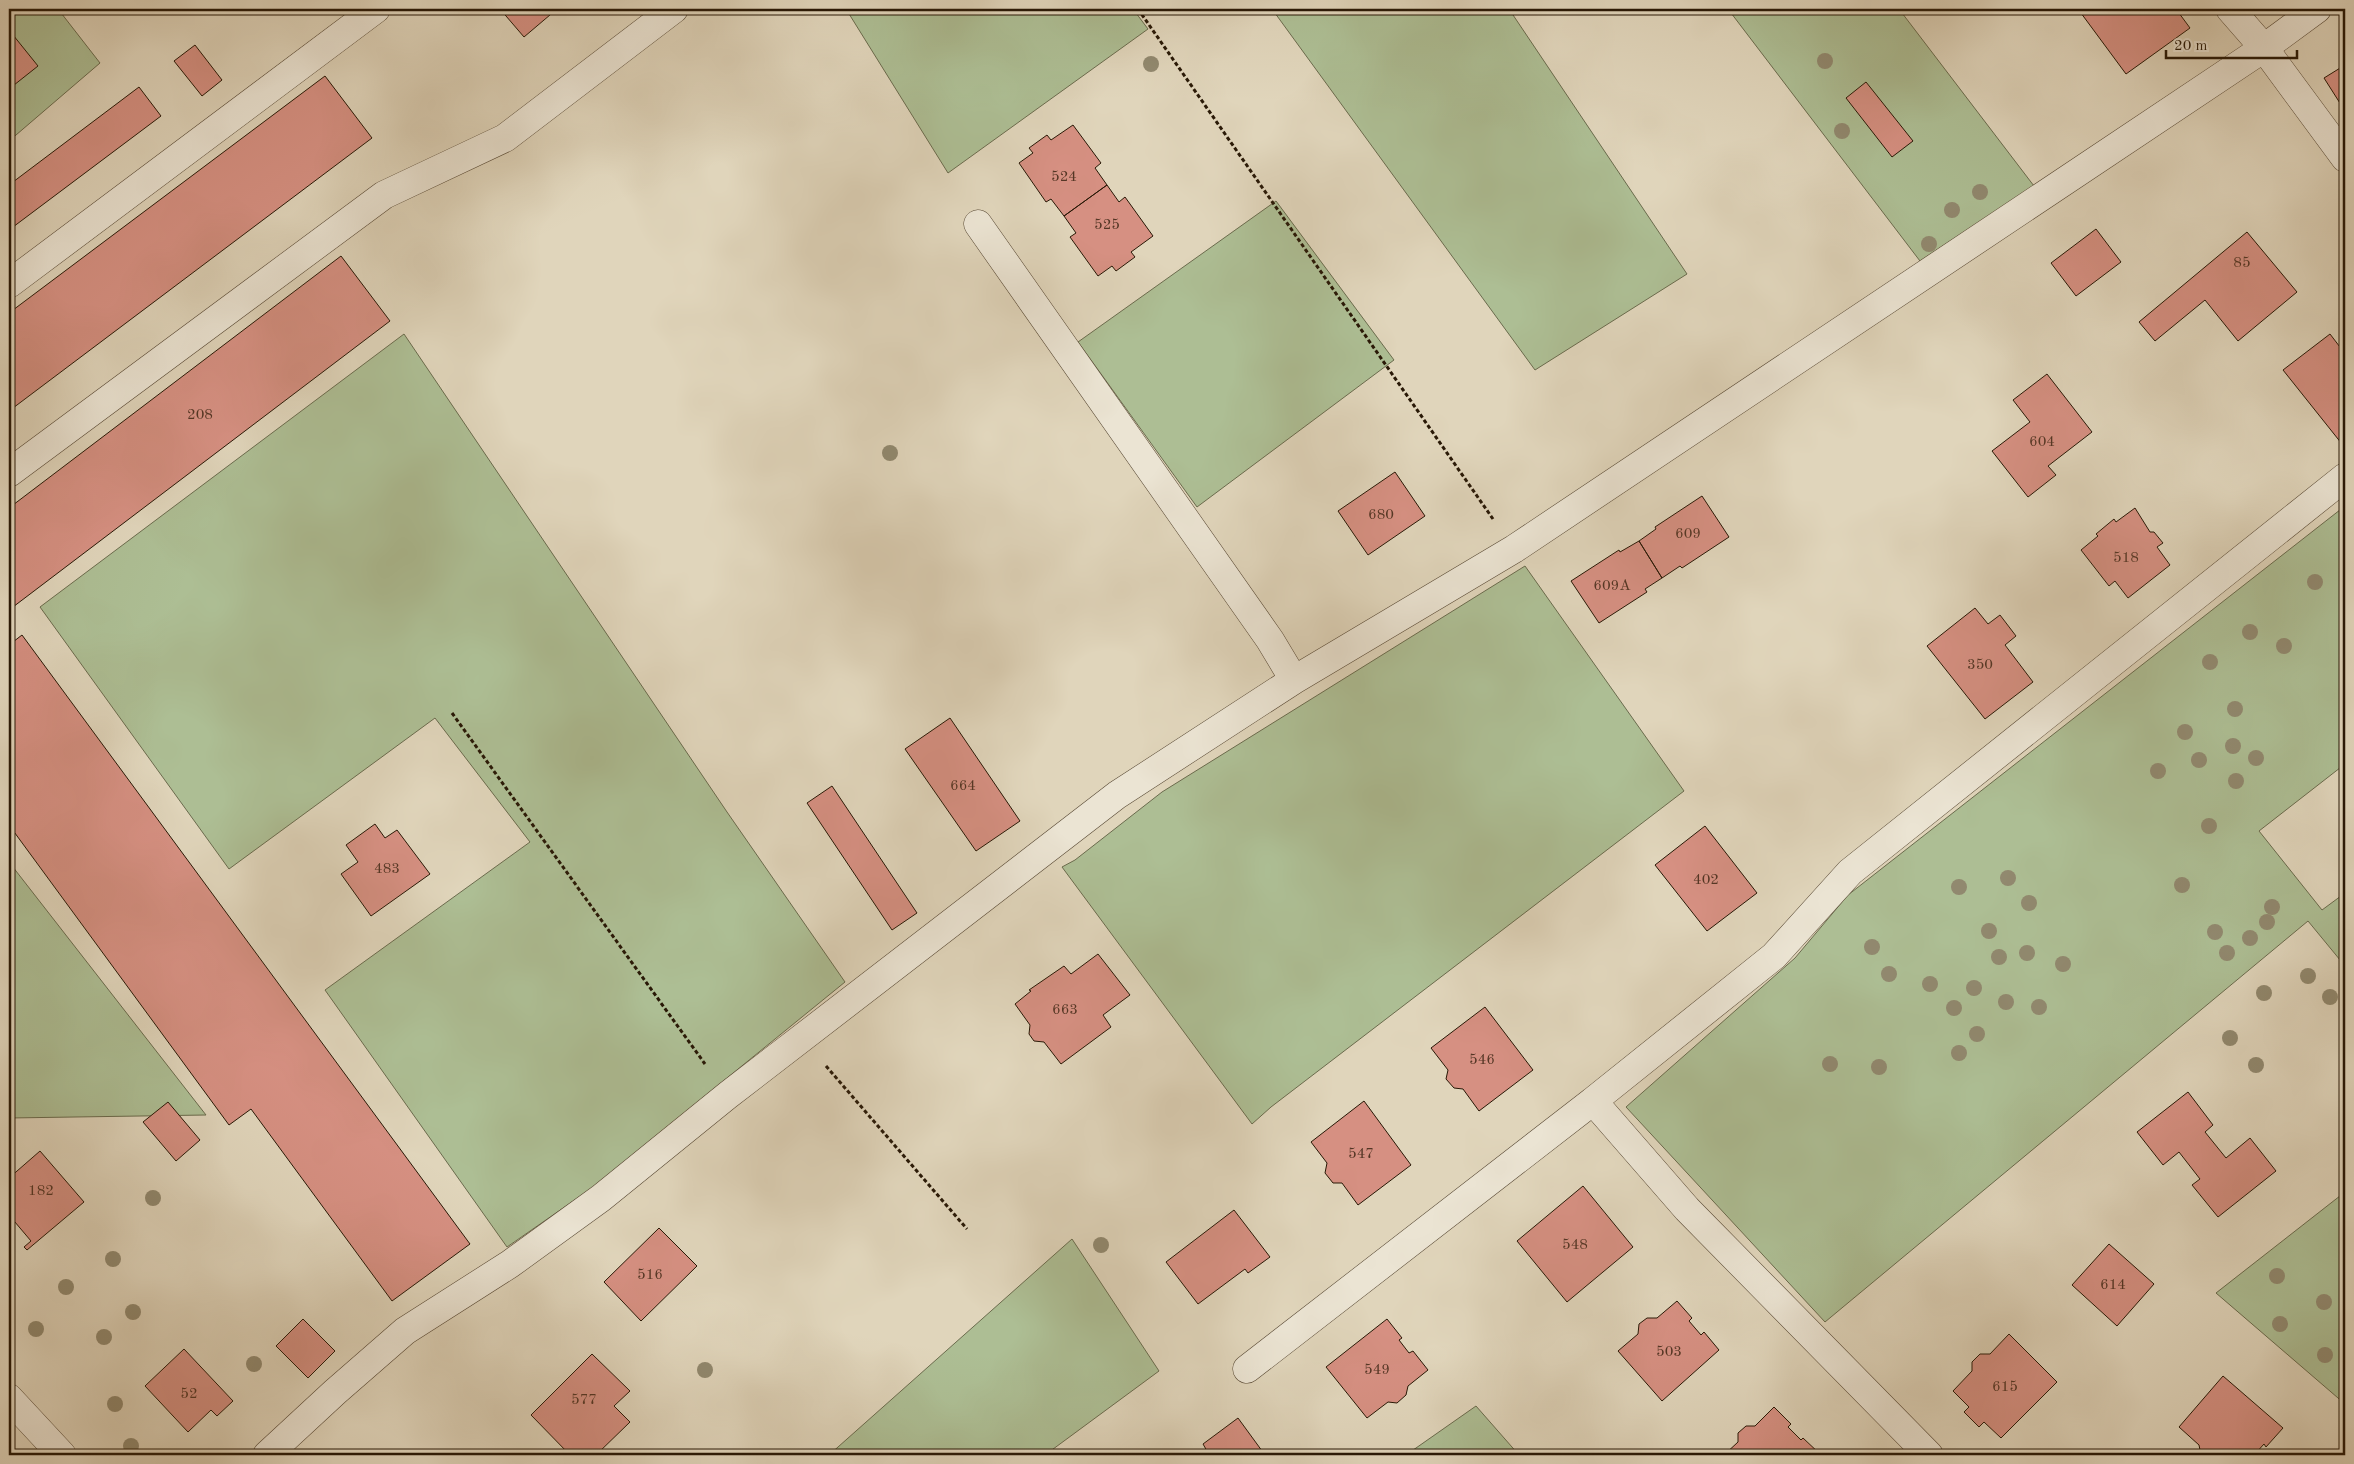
<svg xmlns="http://www.w3.org/2000/svg" width="2354" height="1464" viewBox="0 0 2354 1464" font-family="'Old Standard TT',serif">
  <style>
    .green { fill: #adbe94; stroke: #6a6b4d }
    .building { fill: #d69082; stroke: #281806 }
    .lines { fill: none; stroke-linecap: round; stroke-linejoin: round }
    .minor-casing { stroke: #564733; stroke-width: 29 }
    .path { stroke: #281806; stroke-width: 3; stroke-dasharray: 4 2.5; stroke-linecap: butt }
    .minor { stroke: #ebe4d3; stroke-width: 28 }
    .tree { fill: #91896f }
    .labels { text-anchor: middle; stroke-width: 4.5; stroke-linejoin: round; paint-order: stroke }
    .number-label { font-size: 15px; fill: #543625 }
  </style>
  <rect width="100%" height="100%" fill="#e0d5bb"/>
  <filter id="stains"><feTurbulence type="fractalNoise" baseFrequency=".004" numOctaves="4"/><feColorMatrix values="0 0 0 0 .2 0 0 0 0 .09 0 0 0 0 .02 0 0 0 .5 -.17"/></filter>
  <radialGradient id="worn" r=".72"><stop offset=".6" stop-color="#630" stop-opacity="0"/><stop offset="1" stop-color="#630" stop-opacity=".3"/></radialGradient>
  <path class="green" d="M9,9H58L100,63L9,141Z
    M846,9H1133L1148,29L948,173Z
    M1272,9H1509L1687,274L1535,370Z
    M1728,9H1899L2034,186L1920,261Z
    M1276,201L1394,360L1197,507L1078,342Z
    M404,334L727,812L845,982L592,1188L507,1247L325,990L530,842L435,718L229,869L40,607Z
    M2345,506V764L2259,831L2322,910L2345,893V966L2308,921L1825,1322L1626,1107L1795,958L1848,895Z
    M1525,566L1684,791L1271,1107L1252,1124L1062,867L1075,860L1162,792Z
    M9,862L206,1115L9,1118Z
    M2345,1192V1404L2216,1293Z
    M1072,1239L1159,1371L1045,1455H829Z
    M1476,1406L1519,1455H1406Z"/>
  <path class="building" d="M500,9H557L524,37Z
    M2078,9H2176L2190,28L2126,74Z
    M9,30L38,66L9,89Z
    M195,45L222,80L202,96L174,61Z
    M2345,65V111L2324,78Z
    M325,76L372,138L9,411V313Z
    M1866,82L1913,141L1892,157L1846,98Z
    M139,87L161,116L9,230V185Z
    M1073,125L1101,163L1095,168L1107,185L1064,216L1051,199L1046,202L1019,163L1033,153L1029,148L1047,135L1051,140Z
    M1107,185L1119,202L1125,197L1153,236L1131,252L1135,257L1116,271L1112,266L1098,276L1070,237L1076,233L1064,216Z
    M2096,229L2121,262L2076,296L2051,263Z
    M2247,232L2297,292L2238,341L2205,300L2155,341L2139,322Z
    M341,256L390,321L9,610V508Z
    M2330,334L2343,351L2345,349V442L2342,444L2283,370Z
    M2047,374L2092,432L2048,466L2056,475L2028,497L1992,451L2030,422L2013,400Z
    M1395,472L1425,516L1368,555L1338,511Z
    M1702,496L1729,537L1682,568L1680,566L1662,578L1639,541L1656,529L1655,527Z
    M2135,508L2150,532H2154L2163,543L2157,547L2170,565L2128,598L2115,581L2109,586L2081,550L2098,536L2096,534L2114,519L2116,522Z
    M1639,541L1662,578L1645,589L1647,592L1599,623L1571,581L1619,550L1620,552Z
    M1975,608L1988,624L2000,615L2016,636L2005,645L2033,682L1985,719L1927,646Z
    M22,635L470,1244L392,1301L251,1109L229,1125L9,825V645Z
    M950,718L1020,821L976,851L905,749Z
    M832,786L917,913L892,930L807,803Z
    M375,824L385,838L397,830L430,874L371,916L341,874L358,862L346,845Z
    M1705,826L1757,893L1707,931L1655,865Z
    M1098,954L1130,995L1103,1015L1111,1027L1061,1064L1044,1042L1034,1041L1029,1034L1030,1025L1015,1004L1031,991L1029,990L1064,966L1071,974Z
    M1485,1007L1533,1070L1479,1111L1463,1089L1454,1088L1446,1079L1448,1070L1431,1048Z
    M2188,1092L2213,1125L2205,1132L2226,1158L2250,1138L2276,1171L2218,1217L2192,1185L2200,1179L2179,1152L2163,1165L2137,1132Z
    M1364,1101L1411,1165L1358,1205L1342,1183H1333L1325,1173L1327,1163L1311,1142Z
    M168,1102L200,1140L176,1161L143,1122Z
    M40,1151L84,1202L27,1250L24,1247L31,1241L9,1215V1178Z
    M1583,1186L1633,1247L1567,1302L1517,1241Z
    M1234,1210L1270,1257L1248,1273L1245,1269L1198,1304L1166,1262Z
    M659,1228L697,1266L641,1321L604,1282Z
    M2109,1244L2154,1284L2117,1326L2072,1285Z
    M1677,1301L1692,1318L1689,1321L1701,1335L1704,1332L1719,1350L1662,1401L1618,1351L1638,1334L1639,1324L1647,1318H1657Z
    M303,1319L335,1351L308,1378L276,1346Z
    M1387,1319L1402,1338L1399,1340L1409,1353L1413,1351L1428,1370L1408,1386L1406,1395L1397,1403L1388,1402L1367,1418L1326,1367Z
    M2009,1334L2057,1382L2001,1438L1984,1422L1979,1427L1964,1412L1969,1407L1953,1391L1972,1371V1362L1980,1354H1990Z
    M184,1349L233,1401L217,1416L211,1410L188,1432L145,1386Z
    M592,1354L630,1391L614,1406L630,1422L596,1455H570L531,1415Z
    M2223,1376L2283,1428L2266,1447L2264,1444L2254,1455H2201L2199,1445L2179,1427Z
    M1774,1407L1791,1424L1788,1427L1801,1440L1803,1438L1820,1454L1724,1455L1738,1442V1433L1746,1426H1755Z
    M1238,1418L1265,1455H1201L1207,1451L1203,1444Z"/>
  <g class="lines">
    <g class="minor-casing">
      <path id="minor" d="M2230,9L2264,48L2317,9
        M978,224L1270,640L1294,680
        M9,284L376,9
        M9,473L384,195L505,138L674,9
        M1593,1101L1774,956L1850,872L2345,477
        M1247,1369L1593,1101L1687,1209L1929,1455
        M9,1398L62,1455
        M267,1455L335,1392L405,1331L510,1264L601,1198L728,1095L1117,795L1294,680L1514,549L2264,48L2345,158"/>
    </g>
    <path class="path" d="M1138,9L1493,519
      M452,713L705,1064
      M826,1066L967,1229"/>
    <use href="#minor" class="minor"/>
  </g>
  <g class="tree">
    <circle cx="1825" cy="61" r="8"/>
    <circle cx="1151" cy="64" r="8"/>
    <circle cx="1842" cy="131" r="8"/>
    <circle cx="1980" cy="192" r="8"/>
    <circle cx="1952" cy="210" r="8"/>
    <circle cx="1929" cy="244" r="8"/>
    <circle cx="890" cy="453" r="8"/>
    <circle cx="2315" cy="582" r="8"/>
    <circle cx="2250" cy="632" r="8"/>
    <circle cx="2284" cy="646" r="8"/>
    <circle cx="2210" cy="662" r="8"/>
    <circle cx="2235" cy="709" r="8"/>
    <circle cx="2185" cy="732" r="8"/>
    <circle cx="2233" cy="746" r="8"/>
    <circle cx="2256" cy="758" r="8"/>
    <circle cx="2199" cy="760" r="8"/>
    <circle cx="2158" cy="771" r="8"/>
    <circle cx="2236" cy="781" r="8"/>
    <circle cx="2209" cy="826" r="8"/>
    <circle cx="2008" cy="878" r="8"/>
    <circle cx="2182" cy="885" r="8"/>
    <circle cx="1959" cy="887" r="8"/>
    <circle cx="2029" cy="903" r="8"/>
    <circle cx="2272" cy="907" r="8"/>
    <circle cx="2267" cy="922" r="8"/>
    <circle cx="1989" cy="931" r="8"/>
    <circle cx="2215" cy="932" r="8"/>
    <circle cx="2250" cy="938" r="8"/>
    <circle cx="1872" cy="947" r="8"/>
    <circle cx="2027" cy="953" r="8"/>
    <circle cx="2227" cy="953" r="8"/>
    <circle cx="1999" cy="957" r="8"/>
    <circle cx="2063" cy="964" r="8"/>
    <circle cx="1889" cy="974" r="8"/>
    <circle cx="2308" cy="976" r="8"/>
    <circle cx="1930" cy="984" r="8"/>
    <circle cx="1974" cy="988" r="8"/>
    <circle cx="2264" cy="993" r="8"/>
    <circle cx="2330" cy="997" r="8"/>
    <circle cx="2006" cy="1002" r="8"/>
    <circle cx="2039" cy="1007" r="8"/>
    <circle cx="1954" cy="1008" r="8"/>
    <circle cx="1977" cy="1034" r="8"/>
    <circle cx="2230" cy="1038" r="8"/>
    <circle cx="1959" cy="1053" r="8"/>
    <circle cx="1830" cy="1064" r="8"/>
    <circle cx="2256" cy="1065" r="8"/>
    <circle cx="1879" cy="1067" r="8"/>
    <circle cx="153" cy="1198" r="8"/>
    <circle cx="1101" cy="1245" r="8"/>
    <circle cx="113" cy="1259" r="8"/>
    <circle cx="2277" cy="1276" r="8"/>
    <circle cx="66" cy="1287" r="8"/>
    <circle cx="2324" cy="1302" r="8"/>
    <circle cx="133" cy="1312" r="8"/>
    <circle cx="2280" cy="1324" r="8"/>
    <circle cx="36" cy="1329" r="8"/>
    <circle cx="104" cy="1337" r="8"/>
    <circle cx="2325" cy="1355" r="8"/>
    <circle cx="254" cy="1364" r="8"/>
    <circle cx="705" cy="1370" r="8"/>
    <circle cx="115" cy="1404" r="8"/>
    <circle cx="131" cy="1446" r="8"/>
  </g>
  <g class="labels">
    <g class="number-label">
      <text x="1064" y="181">524</text>
      <text x="1107" y="229">525</text>
      <text x="2242" y="267">85</text>
      <text x="200" y="419">208</text>
      <text x="2042" y="446">604</text>
      <text x="1381" y="519">680</text>
      <text x="1688" y="538">609</text>
      <text x="2126" y="562">518</text>
      <text x="1612" y="590">609A</text>
      <text x="1980" y="669">350</text>
      <text x="963" y="790">664</text>
      <text x="387" y="873">483</text>
      <text x="1706" y="884">402</text>
      <text x="1065" y="1014">663</text>
      <text x="1482" y="1064">546</text>
      <text x="1361" y="1158">547</text>
      <text x="41" y="1195">182</text>
      <text x="1575" y="1249">548</text>
      <text x="650" y="1279">516</text>
      <text x="2113" y="1289">614</text>
      <text x="1669" y="1356">503</text>
      <text x="1377" y="1374">549</text>
      <text x="2005" y="1391">615</text>
      <text x="189" y="1398">52</text>
      <text x="584" y="1404">577</text>
    </g>
  </g>
  <rect width="2354" height="1464" fill="none" stroke="#e0d5bb" stroke-width="30"/>
  <rect x="10" y="10" width="2334" height="1444" fill="none" stroke="#281806" stroke-width="2.5"/>
  <rect x="15" y="15" width="2324" height="1434" fill="none" stroke="#281806"/>
  <path d="M2166 50v8h131v-8" fill="none" stroke="#281806" stroke-width="2.5"/>
  <text x="2174" y="50" font-size="15" fill="#281806" stroke="#ebe4d3" stroke-width="4" paint-order="stroke">20 m</text>
  <rect width="100%" height="100%" filter="url(#stains)"/>
  <rect width="100%" height="100%" fill="url(#worn)"/>
</svg>
